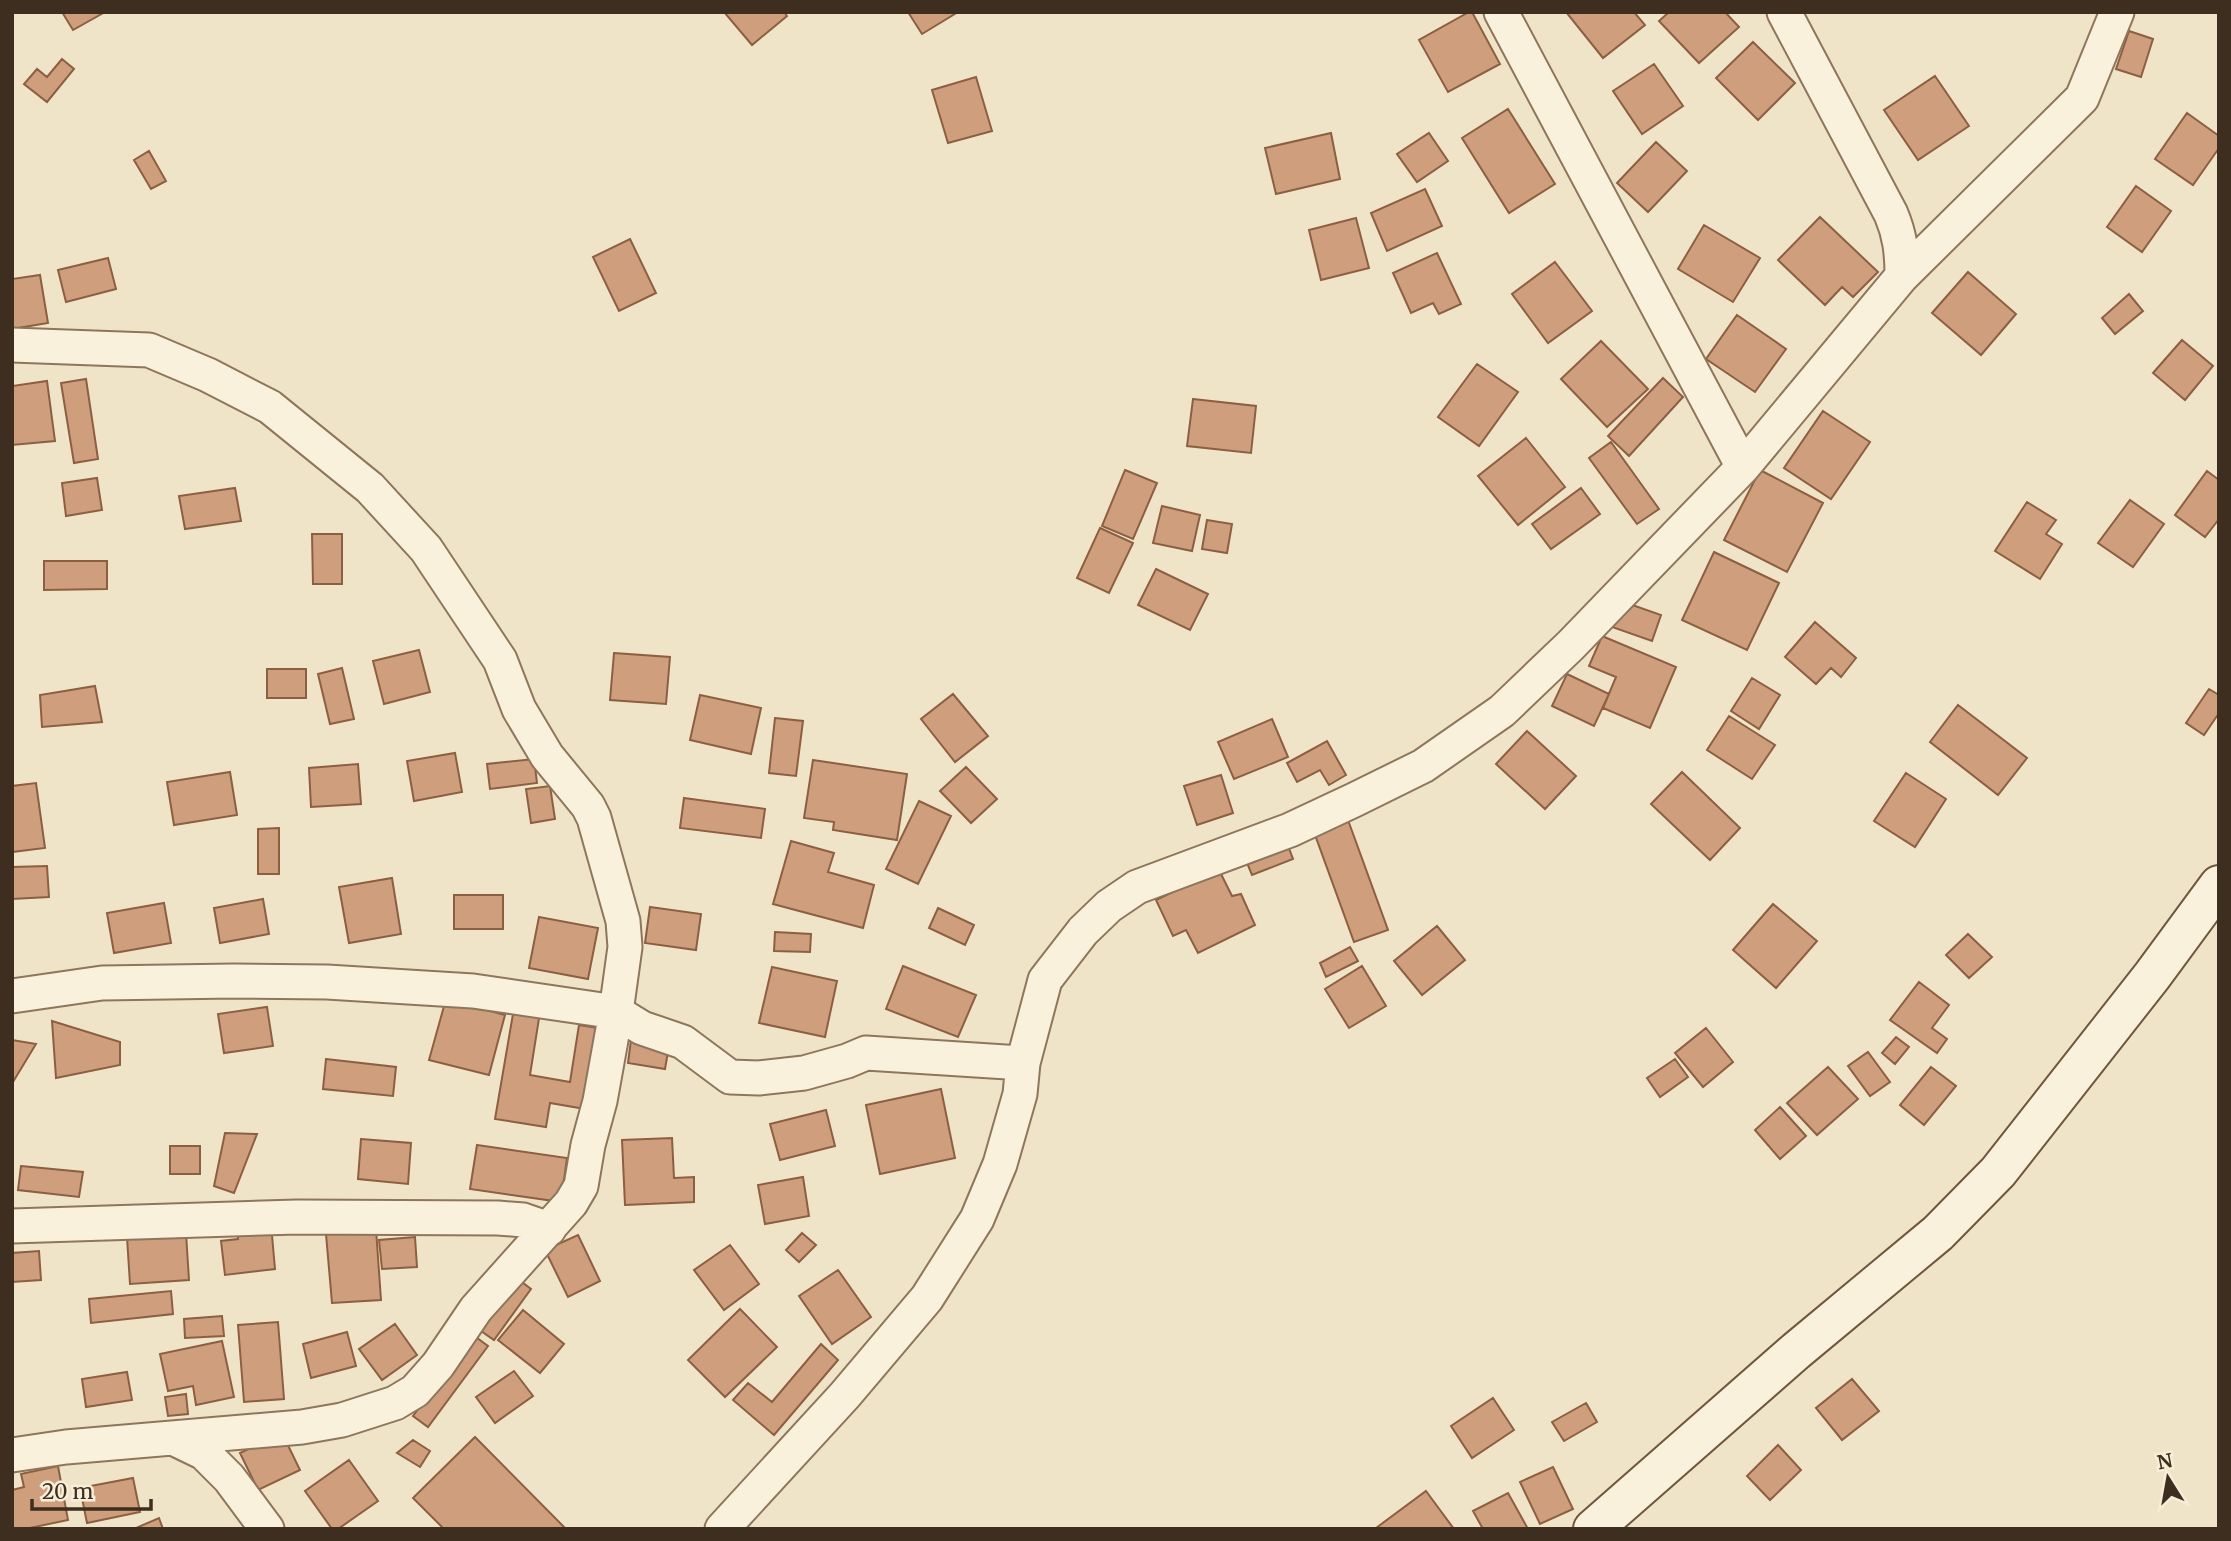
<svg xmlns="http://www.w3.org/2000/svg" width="2231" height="1541" viewBox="0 0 2231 1541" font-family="Merriweather,serif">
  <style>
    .building { fill: #cf9f7d; stroke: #8d5f41; stroke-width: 2 }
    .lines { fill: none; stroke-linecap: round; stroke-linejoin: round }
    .street-casing { stroke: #8d765c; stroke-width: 37 }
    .secondary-casing { stroke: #6f573f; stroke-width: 42 }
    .street { stroke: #faf1dc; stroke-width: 33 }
    .secondary { stroke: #faf1dc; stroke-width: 38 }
  </style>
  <rect width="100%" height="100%" fill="#f0e4c8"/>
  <path class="building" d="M62,12H105L73,30Z
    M724,12H784L787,16L752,45Z
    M908,12H958L922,34Z
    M1469,12H1472L1500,64L1448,92L1419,40Z
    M1566,12H1634L1645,25L1603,58Z
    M1669,12H1725L1739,27L1699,63L1659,21Z
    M2129,31L2153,39L2141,77L2116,69Z
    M1753,42L1795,83L1758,120L1716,78Z
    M62,59L74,69L47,102L24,84L37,69L47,77Z
    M1654,64L1683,106L1642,134L1613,91Z
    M1935,76L1969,126L1918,160L1884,110Z
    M976,77L992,131L948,143L932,90Z
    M1508,109L1555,184L1509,213L1462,138Z
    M2187,113L2219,136V148L2193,185L2155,159Z
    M1331,133L1340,179L1276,194L1265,148Z
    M1429,133L1448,161L1417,182L1397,154Z
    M1656,142L1687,171L1648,212L1617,183Z
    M149,151L166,181L151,189L134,160Z
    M2136,186L2171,211L2142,252L2107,227Z
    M1425,189L1442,226L1387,251L1371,213Z
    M1820,217L1878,272L1853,297L1842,287L1825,305L1778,260Z
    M1356,218L1369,268L1321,280L1309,230Z
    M1704,225L1760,258L1733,302L1678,269Z
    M630,239L656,293L619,311L593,257Z
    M1437,253L1461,304L1439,314L1433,303L1411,313L1393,273Z
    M108,258L116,289L66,302L58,270Z
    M1555,262L1592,311L1548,343L1512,294Z
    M1968,272L2016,314L1981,355L1932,313Z
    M40,275L48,323L12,329V279Z
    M2129,294L2143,311L2115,334L2102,318Z
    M1737,315L1786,349L1755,392L1706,359Z
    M2182,340L2213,366L2185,400L2153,373Z
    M1601,341L1648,389L1607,427L1561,379Z
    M1477,364L1518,392L1479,446L1438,417Z
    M1663,378L1683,397L1629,456L1608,436Z
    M86,379L98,459L74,463L61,383Z
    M47,381L55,441L12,445V386Z
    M1193,399L1256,406L1251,453L1187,446Z
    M1823,411L1870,442L1831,499L1784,468Z
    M1526,438L1565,487L1518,525L1478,476Z
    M1611,442L1659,509L1637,524L1589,458Z
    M1125,470L1157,483L1133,539L1102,526Z
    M1760,470L1823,503L1787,572L1724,540Z
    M2207,471L2219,480V519L2205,537L2175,515Z
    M97,478L102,510L66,516L62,483Z
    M235,488L241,521L185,529L179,496Z
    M1581,488L1600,514L1551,549L1532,524Z
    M2130,500L2164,524L2133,567L2098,543Z
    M2027,502L2056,520L2046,534L2062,544L2040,579L1995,551Z
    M1162,506L1200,515L1192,551L1153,543Z
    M1207,520L1232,524L1227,553L1202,549Z
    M1100,528L1133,543L1109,593L1077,578Z
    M312,534H342V584H313Z
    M1714,552L1779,583L1747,650L1682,620Z
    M44,561H107V589L44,590Z
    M1156,569L1208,594L1190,630L1138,605Z
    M1621,601L1661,615L1652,641L1612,627Z
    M1815,622L1856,658L1841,677L1831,668L1816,684L1785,657Z
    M1602,636L1676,667L1650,728L1603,708L1616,677L1589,666Z
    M419,650L430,692L384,704L373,661Z
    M614,653L670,657L666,704L610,700Z
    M342,668L354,719L330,724L318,674Z
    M267,669H306V698H267Z
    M1567,674L1609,694L1594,726L1552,706Z
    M1752,678L1780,695L1759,729L1731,711Z
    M95,686L102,722L42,727L40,695Z
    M2209,689L2219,695V713L2204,735L2186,723Z
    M953,694L988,736L955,762L921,719Z
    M700,695L761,708L751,754L690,740Z
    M1958,705L2027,758L1998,795L1930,742Z
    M1729,716L1775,745L1752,779L1707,750Z
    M775,718L803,721L796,776L769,773Z
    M1272,719L1288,757L1234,779L1218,742Z
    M1527,731L1576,776L1545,809L1496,764Z
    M1327,741L1346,775L1329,785L1320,770L1297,782L1287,763Z
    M455,753L462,792L414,801L407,761Z
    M534,759L537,783L490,789L487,764Z
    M813,760L907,774L897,840L833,830L834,822L804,818Z
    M358,764L361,804L311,807L309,768Z
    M966,767L997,799L971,823L940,791Z
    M230,772L237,815L174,825L167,782Z
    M1682,772L1740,828L1710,860L1651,804Z
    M1906,773L1946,799L1915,847L1874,821Z
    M1221,775L1233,813L1197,825L1184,786Z
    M36,783L45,848L12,852V786Z
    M550,786L555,819L531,823L526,789Z
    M684,798L765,809L761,838L680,828Z
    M919,801L951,816L918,884L886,869Z
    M1348,820L1388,930L1354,942L1314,832Z
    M279,828V874H258V829Z
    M1284,835L1293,859L1252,875L1242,851Z
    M791,841L834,853L828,872L874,885L863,928L773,904Z
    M47,866L49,897L12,899V867Z
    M1219,870L1232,896L1241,894L1255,925L1198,953L1186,930L1173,936L1156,900Z
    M392,878L401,934L349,943L339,887Z
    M454,895H503V929H454Z
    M263,899L269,934L220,943L214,908Z
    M164,903L171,943L114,953L107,913Z
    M1773,904L1817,941L1776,988L1733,950Z
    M650,907L701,914L696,950L645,943Z
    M938,908L974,925L965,945L929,928Z
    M539,917L598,928L588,979L529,968Z
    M1437,926L1465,960L1422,995L1394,961Z
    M775,932L811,934L810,952L774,951Z
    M1968,934L1992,957L1969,978L1946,955Z
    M1350,947L1358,961L1326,977L1320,963Z
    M903,966L976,995L958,1037L886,1009Z
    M1362,966L1386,1006L1349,1028L1325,989Z
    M772,967L837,981L825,1037L759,1023Z
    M1919,982L1949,1005L1932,1028L1947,1039L1937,1053L1890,1020Z
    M446,999L505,1015L489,1075L429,1060Z
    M267,1007L273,1046L224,1053L218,1014Z
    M514,1008L540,1012L530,1075L570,1082L579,1025L604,1029L591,1110L550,1103L546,1127L495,1119Z
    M52,1021L120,1042V1065L56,1078Z
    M1706,1028L1733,1062L1703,1087L1675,1053Z
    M1896,1037L1909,1047L1895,1064L1882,1053Z
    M12,1040L36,1044L13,1082L12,1081Z
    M631,1040L669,1046L665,1069L628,1063Z
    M1868,1052L1890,1082L1870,1096L1848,1066Z
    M326,1059L396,1067L393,1096L323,1089Z
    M1675,1059L1688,1077L1660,1097L1647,1078Z
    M1828,1067L1858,1099L1817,1135L1787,1103Z
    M1931,1067L1956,1086L1924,1125L1900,1105Z
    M941,1089L955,1158L880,1174L866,1105Z
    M1780,1107L1806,1136L1780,1159L1755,1130Z
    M826,1110L835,1146L780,1160L770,1124Z
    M225,1133L257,1134L234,1193L214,1186Z
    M672,1138L674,1178L694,1177V1202L625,1205L622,1140Z
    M361,1139L411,1143L408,1184L358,1179Z
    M477,1145L567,1158L561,1202L470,1189Z
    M170,1146H200V1174H170Z
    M21,1166L83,1172L79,1197L18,1190Z
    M803,1177L809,1216L765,1224L758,1185Z
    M271,1224L275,1269L225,1275L221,1241L238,1239L237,1228Z
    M376,1229L381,1300L332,1303L326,1234Z
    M186,1233L189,1280L130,1284L127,1237Z
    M802,1233L816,1245L799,1262L786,1250Z
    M578,1235L600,1281L568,1297L545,1250Z
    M415,1237L417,1267L382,1269L379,1240Z
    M730,1245L759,1284L724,1310L694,1270Z
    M39,1251L41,1280L12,1282V1253Z
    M838,1270L871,1317L832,1344L799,1296Z
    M518,1279L531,1289L494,1340L481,1331Z
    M171,1291L173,1314L91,1323L89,1299Z
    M740,1309L777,1347L725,1397L688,1360Z
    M523,1310L564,1344L540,1373L498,1340Z
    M222,1316L224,1336L185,1338L184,1319Z
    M278,1322L284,1399L244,1402L238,1325Z
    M395,1324L417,1355L382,1380L359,1349Z
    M347,1332L356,1366L311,1378L303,1344Z
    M473,1335L488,1346L428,1427L413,1416Z
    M222,1341L234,1397L196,1405L193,1386L168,1391L160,1354Z
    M821,1344L838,1360L774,1435L733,1400L748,1383L772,1402Z
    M514,1371L533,1396L495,1423L476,1397Z
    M127,1372L132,1400L86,1407L82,1379Z
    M1852,1379L1879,1411L1842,1440L1816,1408Z
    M186,1394L188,1414L168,1416L165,1397Z
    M1493,1398L1514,1430L1472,1458L1451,1426Z
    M1586,1403L1597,1422L1564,1441L1552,1422Z
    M282,1433L300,1470L258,1490L240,1453Z
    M475,1437L566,1529H444L413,1498Z
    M413,1440L430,1451L420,1467L397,1453Z
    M1778,1445L1801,1470L1770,1500L1747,1476Z
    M349,1460L378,1501L338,1529H332L305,1491Z
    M58,1466L68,1520L25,1529H12V1490L24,1487L21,1474Z
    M1553,1467L1573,1509L1540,1524L1520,1482Z
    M133,1478L140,1512L87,1523L80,1488Z
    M1426,1491L1454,1529H1377L1376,1528Z
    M1508,1493L1528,1529H1483L1473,1511Z
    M159,1518L163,1529H137L136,1528Z"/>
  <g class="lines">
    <g class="street-casing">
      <path id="street" d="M1501,12L1743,467
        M1784,12L1891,214C1900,235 1902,253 1902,276
        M12,345L149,350L208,375L270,407L370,488L426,549L500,660L519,709L547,756L588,806L594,818L623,921L625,947L616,1012L473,991L327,982L234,981L102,983L12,996
        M12,1226L297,1217L498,1218L523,1220L549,1229
        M173,1438L204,1453L229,1478L267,1529
        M12,1455L66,1447L302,1427L342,1420L395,1403L415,1391L438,1365L476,1309L571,1203L581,1186L588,1145L600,1101L616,1012L642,1028L683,1042L730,1077L759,1078L804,1073L847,1061L866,1053L1023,1063
        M722,1529L845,1395L927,1298L977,1219L1000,1164L1020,1094L1023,1063L1045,980L1083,931L1109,906L1137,887L1290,830L1354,800L1423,766L1502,711L1571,645L1743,467L1902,276L2082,98L2117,12"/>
    </g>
    <g class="secondary-casing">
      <path id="secondary" d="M1593,1529L1796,1351L1938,1233L1998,1172L2152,976L2219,885"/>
    </g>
    <use href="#street" class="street"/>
    <use href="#secondary" class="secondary"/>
  </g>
  <rect width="2231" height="1541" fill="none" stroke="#3d2e20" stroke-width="28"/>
  <g transform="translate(2168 1478) rotate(349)" stroke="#f7eed8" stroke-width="5" paint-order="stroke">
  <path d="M0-5L12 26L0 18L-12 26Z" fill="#3d2e20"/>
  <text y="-10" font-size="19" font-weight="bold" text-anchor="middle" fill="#3d2e20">N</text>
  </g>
  <path d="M32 1499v10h119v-10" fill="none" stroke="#3d2e20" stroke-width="3.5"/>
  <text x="42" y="1499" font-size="21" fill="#3d2e20" stroke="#f7eed8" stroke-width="5" paint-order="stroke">20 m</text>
</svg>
